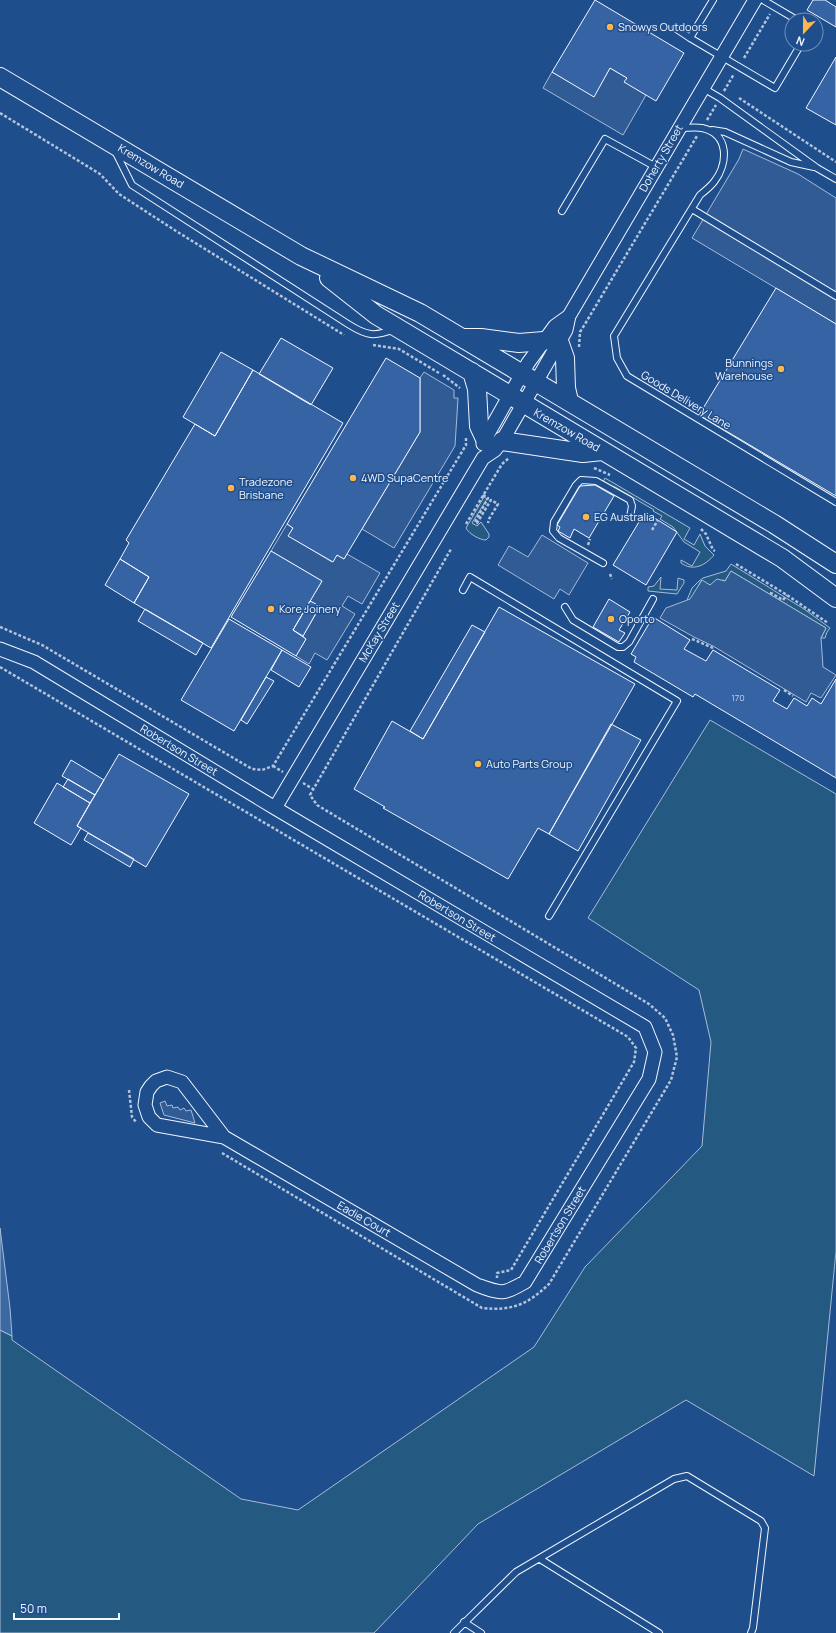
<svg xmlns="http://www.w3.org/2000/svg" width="836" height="1633" viewBox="0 0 836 1633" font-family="Manrope,sans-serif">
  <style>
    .green { fill: #245a82; stroke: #a8bbd7 }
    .parking { fill: #305b95; stroke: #a8bbd7 }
    .water { fill: #3b69a3; stroke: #a8bbd7 }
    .building { fill: #3563a3; stroke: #f2f6ff }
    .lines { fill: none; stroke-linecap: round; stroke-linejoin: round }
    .lane-casing { stroke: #f2f6ff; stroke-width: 8 }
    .street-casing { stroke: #f2f6ff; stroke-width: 15 }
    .secondary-casing { stroke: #f2f6ff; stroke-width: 20 }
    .path { stroke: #b3c4dc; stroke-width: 2.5; stroke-dasharray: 3 2; stroke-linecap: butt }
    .lane { stroke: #1f4e8c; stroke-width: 6 }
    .street { stroke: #1f4e8c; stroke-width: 13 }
    .secondary { stroke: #1f4e8c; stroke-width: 18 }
    .poi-dot { fill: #ffb74d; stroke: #1f4e8c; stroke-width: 1.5 }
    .labels { text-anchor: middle; stroke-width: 3; stroke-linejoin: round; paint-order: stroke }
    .number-label { font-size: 9px; fill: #c3d1e8 }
    .poi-label { font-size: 11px; fill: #f2f6ff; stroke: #1f4e8c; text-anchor: start }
    .street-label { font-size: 11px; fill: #f2f6ff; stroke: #1f4e8c }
  </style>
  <rect width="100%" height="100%" fill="#1f4e8c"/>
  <path class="green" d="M605,478L690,528L684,539L694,545L700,534L705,546L714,555C706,565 693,572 681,563V560L692,566L700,552L684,542L673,527L660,519L662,516L653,511L654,510L615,487L610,486L603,482Z
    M484,497L487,499L472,523L477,526L481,522L489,534V537L486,540C480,540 469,534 466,528Z
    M731,564L804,609L830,628L827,632L825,638H821L826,628L731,571L725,581L723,580L710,585L701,581L699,585L696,606L687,600L692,588L699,581L703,578L726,571Z
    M661,577L660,589L677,590L678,578L684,580V583L677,594L648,591V587L654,586Z
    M710,720L836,794V1251L814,1476L686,1400L478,1524L374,1633H0V1330L12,1336V1340L241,1499L298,1510L534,1347L585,1267L702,1146L711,1042L699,990L588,918Z"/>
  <path class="parking" d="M610,68L627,78L625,82L646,95L623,135L543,88L552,72L594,96Z
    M743,149L798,174L836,198V324L692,238L739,159Z
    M424,372L454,390V398H458L455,446L394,548L362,529L420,432V378Z
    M287,524L293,528L289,536L332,562L337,555L344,559L347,554L380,573L362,604L348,596L342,606L355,614L327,660L315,653L309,664L296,656L306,639L303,636L320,607L310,601L322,581L271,551Z
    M542,535L588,563L569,595L560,589L554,599L498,565L509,546L528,557Z
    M731,571L826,628L821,638L823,667L836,675L821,698L811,693L806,702L713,646L694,637L660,618L666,608L690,599L702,580L710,585L717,579L725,581Z
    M165,1101L167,1106L172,1105L173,1108L178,1107L180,1110L184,1108L186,1111L191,1110L195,1123L164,1115L160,1103Z"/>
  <path class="water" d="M0,1228L10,1308L12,1336L0,1330Z"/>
  <path class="building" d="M595,0L684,53L656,101L624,82L627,78L610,68L594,97L552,72Z
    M813,0H825L836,7V27L807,10Z
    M836,57V125L806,108Z
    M776,288L836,324V496L699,415Z
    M281,338L333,368L311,405L259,374Z
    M221,352L253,370L215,436L183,417Z
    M386,358L420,378V432L344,559L337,555L333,562L288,536L293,528L287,524Z
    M253,370L343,423L211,648L134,603L149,577L120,559L129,543L126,540L195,424L215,436Z
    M595,485L614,496L589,538L574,529L570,538L558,531L560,527L557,525L580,486Z
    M645,512L677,532L646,585L613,565Z
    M271,551L322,581L293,630L306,639L296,656L231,617Z
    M120,559L149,577L134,603L105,585Z
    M609,599L630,612L619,630L625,633L619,642L593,627Z
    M310,601L320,606L303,636L293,630Z
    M499,607L635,684L549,834L538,828L508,879L383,808L385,807L354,789L392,721L423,739Z
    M145,609L203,643L196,655L138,621Z
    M653,617L690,640L684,649L706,661L713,650L780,690L773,701L787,709L794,698L807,706L812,698L821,704L836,679V778L695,694L693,697L634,662L636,657L631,654Z
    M229,619L282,650L234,731L181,700Z
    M472,625L485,632L423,739L410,731Z
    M282,650L311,667L299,687L271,670Z
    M266,677L274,681L247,724L241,720Z
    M611,724L641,740L578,851L549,834Z
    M119,754L189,794L146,867L77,826Z
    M71,760L104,780L95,795L62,776Z
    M68,779L95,795L90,803L63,787Z
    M57,783L90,803L77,826L81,828L71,845L34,823Z
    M88,833L134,859L130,867L84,840Z"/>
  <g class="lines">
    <g class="lane-casing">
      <path id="lane" d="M713,0L690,38L775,88L801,44
        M763,0L797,20
        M675,28L690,38
        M703,88L720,98L817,168L836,179
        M681,128C687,128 696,127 702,128C730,134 728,164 714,182C710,187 705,191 700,195L614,336L617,358L627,376L836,502
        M712,130L725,132L791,162L814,167
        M115,151L132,185L348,324C367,336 374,337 395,329
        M692,209L836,296
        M562,211L605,139L656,167
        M603,563L559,538L553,531L554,522L576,485L581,480L596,481L630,500L632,506L630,517
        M463,590L470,577L677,701L549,916
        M565,607L573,620L618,647H623L629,642L653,599
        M540,1559L659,1633
        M464,1622L481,1633
        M454,1633L516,1572L674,1479L687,1476L761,1521L765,1528L753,1628L751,1633"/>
    </g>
    <g class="street-casing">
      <path id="street" d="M483,444L485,439L528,363L555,326L569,316
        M0,649L34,662L275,808L645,1027L655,1052L649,1079L525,1282C502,1295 502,1294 477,1285L224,1137L157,1125L149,1117L145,1105L147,1092L151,1086L156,1081L167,1077L182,1082L224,1137
        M275,808L483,458L495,450L502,441L566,330L569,316L755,0"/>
    </g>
    <g class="secondary-casing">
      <path id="secondary" d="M0,77L301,256L420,313L774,524L836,564
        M329,278L376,315L782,558L836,598
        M463,338H481L519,343L544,341
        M559,341L565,358L566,388L569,401
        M472,372L477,389L479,426L485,439
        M502,441L583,453L602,451"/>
    </g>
    <path class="path" d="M744,58L770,14
      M724,91L734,74
      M739,98L836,162
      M0,113L100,174L119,194L176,231L344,335
      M707,120L716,105
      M373,345L399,349L439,373
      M579,347L580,332L585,324L697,136
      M443,375L460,388
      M594,468L610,475
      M483,495L488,498L475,522L477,523L491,500L498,504L489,519L488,523
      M466,524L502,464L509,458
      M701,529L706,534L713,550L715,551
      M652,530L658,520
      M588,545L590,539
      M736,564L787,595L828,623
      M610,574L612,579
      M771,594V593L783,600L787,595
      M0,627L42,645L252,769L262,770L273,766L466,445V436
      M692,639L713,648
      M0,667L628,1037L636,1048L634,1062L511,1270L497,1273V1278
      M784,690L793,696
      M273,766L283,772
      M303,783L313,789
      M129,1090L132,1117L136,1122
      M222,1153L482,1308C512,1311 527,1305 549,1284L671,1080L677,1057L673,1035L665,1018L649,1004L317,805L310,795L451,549"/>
    <use href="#lane" class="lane"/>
    <use href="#street" class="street"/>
    <use href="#secondary" class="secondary"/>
  </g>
  <g class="poi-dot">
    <circle cx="610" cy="27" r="4"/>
    <circle cx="781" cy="369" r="4"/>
    <circle cx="353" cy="478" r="4"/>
    <circle cx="231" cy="488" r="4"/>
    <circle cx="586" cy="517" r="4"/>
    <circle cx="271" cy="609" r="4"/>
    <circle cx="611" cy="619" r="4"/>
    <circle cx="478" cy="764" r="4"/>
  </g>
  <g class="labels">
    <g class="number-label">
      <text x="738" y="701">170</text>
    </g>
    <g class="poi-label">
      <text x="618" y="31">Snowys Outdoors</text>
      <text x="773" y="367" text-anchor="end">Bunnings<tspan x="773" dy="13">Warehouse</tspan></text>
      <text x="361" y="482">4WD SupaCentre</text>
      <text x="239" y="486">Tradezone<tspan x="239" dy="13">Brisbane</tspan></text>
      <text x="594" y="521">EG Australia</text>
      <text x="279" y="613">Kore Joinery</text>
      <text x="619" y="623">Oporto</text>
      <text x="486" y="768">Auto Parts Group</text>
    </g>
    <g class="street-label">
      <text transform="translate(661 158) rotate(-60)" y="4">Doherty Street</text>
      <text transform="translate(151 166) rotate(31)" y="4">Kremzow Road</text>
      <text transform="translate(686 400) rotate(31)" y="4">Goods Delivery Lane</text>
      <text transform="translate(567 430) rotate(30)" y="4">Kremzow Road</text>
      <text transform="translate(379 632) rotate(-59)" y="4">McKay Street</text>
      <text transform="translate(179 750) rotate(31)" y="4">Robertson Street</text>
      <text transform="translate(457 916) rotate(31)" y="4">Robertson Street</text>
      <text transform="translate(364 1219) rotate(30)" y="4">Eadie Court</text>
      <text transform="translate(560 1225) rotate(-59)" y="4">Robertson Street</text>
    </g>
  </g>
  <g transform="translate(804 32) rotate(202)"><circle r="19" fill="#1f4e8c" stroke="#7391ba"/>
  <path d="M0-3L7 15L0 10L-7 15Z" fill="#ffb74d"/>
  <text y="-6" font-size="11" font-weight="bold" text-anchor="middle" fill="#f2f6ff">N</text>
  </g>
  <path d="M14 1613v6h105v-6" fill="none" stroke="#f2f6ff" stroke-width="2"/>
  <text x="20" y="1613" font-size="12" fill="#f2f6ff" stroke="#1f4e8c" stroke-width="3" paint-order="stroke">50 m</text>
</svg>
